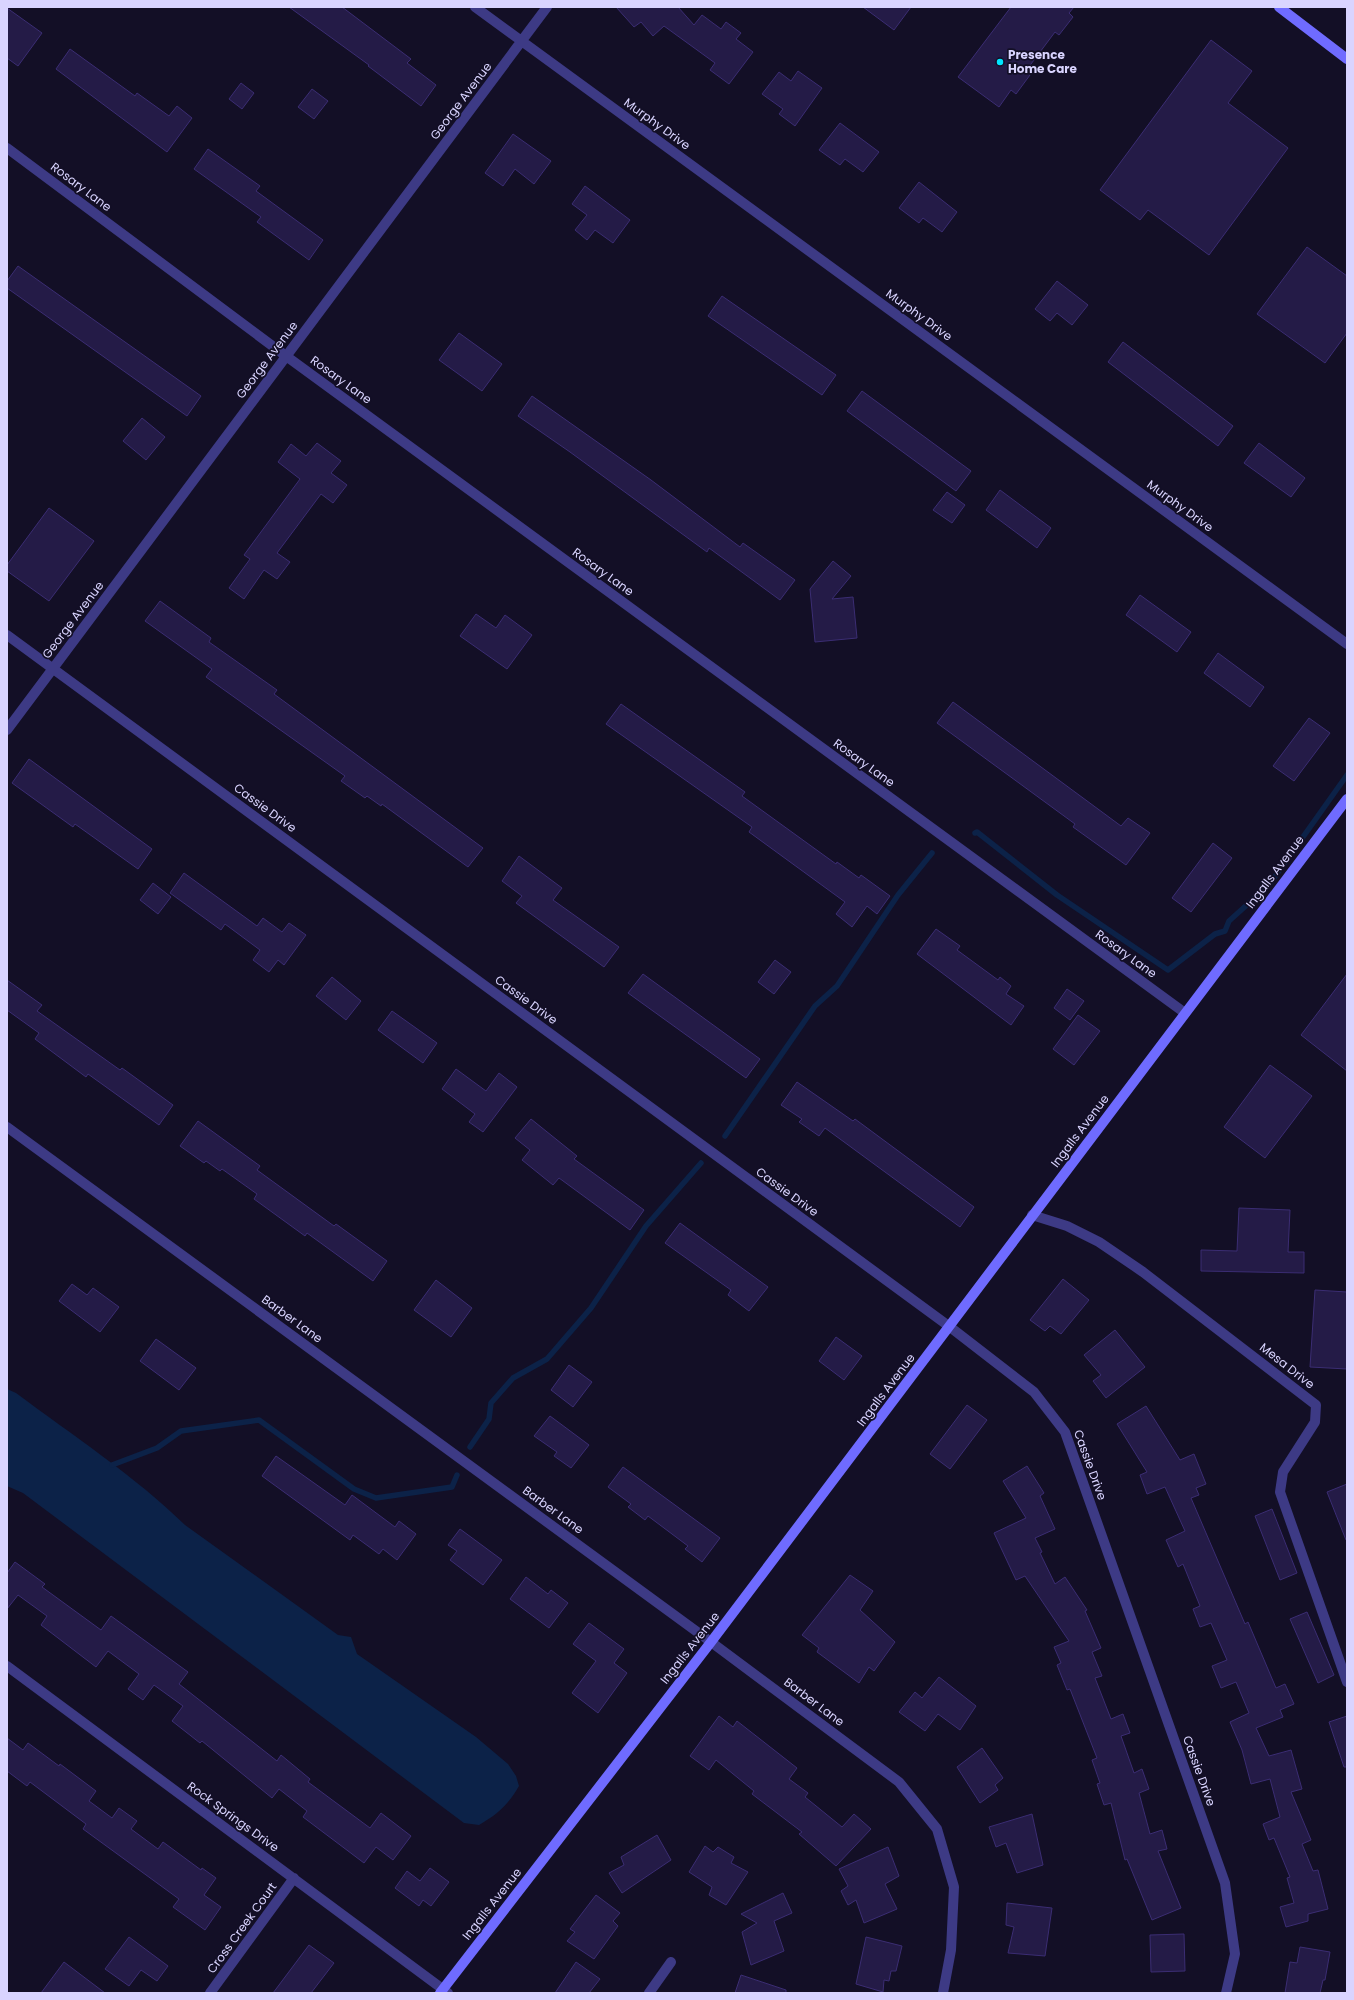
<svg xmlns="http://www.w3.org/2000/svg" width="1354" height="2000" viewBox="0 0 1354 2000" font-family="Poppins,sans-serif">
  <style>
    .water { fill: #0c2248 }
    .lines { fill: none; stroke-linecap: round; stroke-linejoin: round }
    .stream { stroke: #0c2248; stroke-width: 5.5 }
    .building { fill: #241b47; stroke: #3b2d73 }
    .street { stroke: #3d3a85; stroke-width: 10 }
    .secondary { stroke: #6f6bff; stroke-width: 10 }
    .poi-dot { fill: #00e5ff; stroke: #130f26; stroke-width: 1.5 }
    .labels { text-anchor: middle; stroke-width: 3.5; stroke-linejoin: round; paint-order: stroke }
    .poi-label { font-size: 12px; font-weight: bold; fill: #d9d4ff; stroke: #130f26; text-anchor: start }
    .street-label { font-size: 12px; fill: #d9d4ff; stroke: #130f26 }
  </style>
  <rect width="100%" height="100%" fill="#130f26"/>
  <path class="water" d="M7,1389L16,1393C72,1435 135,1476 185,1525L338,1635L351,1637L357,1654L476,1737L508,1764L516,1776L519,1786C508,1805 498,1814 479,1825L464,1823L23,1493L7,1486Z"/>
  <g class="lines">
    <path class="stream" d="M975,833L977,832L1057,895L1168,970L1215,934L1225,931L1229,921L1269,885L1347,775
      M725,1136L815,1006L837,986L898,895L932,853
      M470,1447L489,1419L491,1403L513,1378L547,1359L591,1308L646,1226L701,1163
      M112,1465L157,1448L181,1431L259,1420L354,1489L376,1498L452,1487L457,1475"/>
  </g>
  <path class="building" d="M289,7H342L411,59L407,63L436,85L421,106L368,66L369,65Z
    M616,7H678L694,25L702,15L721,29L726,22L741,33L736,39L753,52L729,84L710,70L715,63L664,26L653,36L641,22L634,27Z
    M863,7H911L894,30Z
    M1011,7H1074L1069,13L1073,17L1059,35L1055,32L1025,72L1030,75L1016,94L1011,90L999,107L958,77Z
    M7,8L42,33L18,66L7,58Z
    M1211,40L1252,71L1228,103L1288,148L1209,255L1148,210L1140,220L1100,190Z
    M70,49L135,96L137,93L169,116L177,106L192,118L167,152L56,69Z
    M798,71L822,88L795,126L779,114L783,109L762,94L779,72L791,81Z
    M241,83L254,93L242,109L229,99Z
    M312,89L328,101L314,119L298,107Z
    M840,123L879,152L863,172L845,159L840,165L819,150Z
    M513,134L551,161L534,184L515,169L503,186L485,173Z
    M208,149L260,186L256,191L323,240L309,260L257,222L261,217L194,169Z
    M919,182L957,212L942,232L923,218L919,223L899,208Z
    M585,186L630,220L613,243L595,230L587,240L575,230L587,215L572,204Z
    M1307,247L1347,276V333L1325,363L1257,314Z
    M18,266L201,396L187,416L7,288V281Z
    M1057,281L1088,305L1072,325L1057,313L1050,321L1035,309Z
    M722,296L836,375L822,395L708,316Z
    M459,333L502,364L482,391L439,360Z
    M1123,342L1233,426L1218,446L1108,362Z
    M862,391L971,471L956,491L847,411Z
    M532,396L651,480L740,547L743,543L795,580L780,600L709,548L707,552L570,452L518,416Z
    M142,418L165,437L146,460L123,441Z
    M317,443L341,461L331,473L347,485L333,503L321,494L277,553L290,562L277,579L264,570L244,599L229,588L250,559L244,555L300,479L278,462L291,444L306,456Z
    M1259,443L1305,478L1291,497L1244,463Z
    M1000,490L1051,528L1037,548L986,510Z
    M947,492L965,505L952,523L933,510Z
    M49,508L94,541L49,601L7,571V565Z
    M833,561L851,576L832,599L853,597L857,638L815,642L810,589Z
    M1140,595L1191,632L1177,652L1126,615Z
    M160,601L211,638L209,642L277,690L274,694L483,848L468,867L382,804L381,806L367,796L365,798L341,781L345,776L206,677L212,669L145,621Z
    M476,614L496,628L505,615L532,635L507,669L460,636Z
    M1218,653L1264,687L1250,707L1204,673Z
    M953,702L1121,826L1128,818L1150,833L1126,865L1073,827L1075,824L937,723Z
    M621,704L745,792L742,796L836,864L837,862L859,878L861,875L890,896L877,914L867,906L852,927L836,914L845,902L749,832L752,827L606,724Z
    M1309,718L1330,733L1294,781L1273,766Z
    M29,759L152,849L138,869L75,824L73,827L12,783Z
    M1213,843L1232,858L1191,912L1172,898Z
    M519,856L562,888L553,900L619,947L604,967L516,903L522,896L502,881Z
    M184,873L257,926L263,918L282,932L289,923L306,935L284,965L278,960L269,972L253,960L260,950L225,924L221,930L170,893Z
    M153,883L171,897L158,914L140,900Z
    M936,929L960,946L957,950L998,980L1000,977L1011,986L1006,994L1024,1006L1011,1025L917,954Z
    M775,960L791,972L774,994L758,982Z
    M643,974L760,1059L746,1078L628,993Z
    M1347,974V1071L1301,1035Z
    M332,977L361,1001L346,1020L316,996Z
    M7,980L42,1005L37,1011L120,1070L122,1068L173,1105L159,1125L88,1074L86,1077L35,1039L39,1033L7,1010Z
    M1067,989L1084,1001L1070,1020L1054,1008Z
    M392,1011L437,1043L423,1063L378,1030Z
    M1078,1015L1100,1031L1074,1065L1053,1049Z
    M1270,1065L1312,1096L1265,1158L1224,1127Z
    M456,1069L486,1091L499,1073L517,1087L483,1132L469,1122L475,1114L442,1089Z
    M797,1082L853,1121L855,1119L974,1207L960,1227L825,1128L819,1136L799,1122L802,1119L781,1105Z
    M531,1119L577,1156L574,1159L644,1210L630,1230L559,1178L553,1185L522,1160L530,1150L515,1138Z
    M198,1121L260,1166L257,1170L334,1226L336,1224L387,1261L373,1281L307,1233L305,1236L254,1199L257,1194L222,1169L220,1171L206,1161L204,1163L180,1146Z
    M1239,1208L1290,1210L1288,1252H1304V1273L1201,1271V1250L1237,1251Z
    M680,1223L768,1287L749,1311L728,1295L731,1290L665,1243Z
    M1063,1279L1089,1300L1061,1334L1050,1326L1045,1331L1030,1320Z
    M436,1280L472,1308L451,1337L414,1310Z
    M72,1284L87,1295L93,1288L119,1307L100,1332L59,1301Z
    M1315,1290L1347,1292V1369L1310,1367Z
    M1115,1330L1145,1367L1106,1398L1093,1381L1101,1375L1084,1355Z
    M836,1337L862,1356L844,1380L819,1361Z
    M156,1339L196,1368L179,1390L140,1361Z
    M569,1365L592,1382L573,1407L551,1390Z
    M967,1405L987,1420L950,1469L930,1454Z
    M1146,1406L1180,1460L1194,1454L1206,1484L1196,1488L1199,1495L1191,1498L1245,1624L1248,1622L1276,1688L1285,1684L1294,1704L1280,1710L1283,1717L1256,1728L1269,1756L1291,1750L1302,1789L1291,1792L1311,1840L1302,1844L1313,1871L1318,1870L1328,1909L1308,1914V1921L1286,1927L1280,1907L1294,1903L1287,1878L1290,1877L1274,1838L1269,1840L1263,1824L1280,1817L1270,1779L1251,1784L1242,1750L1230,1722L1249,1713L1236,1682L1221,1688L1212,1666L1227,1660L1211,1623L1200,1627L1193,1609L1200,1606L1183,1564L1178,1567L1166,1540L1185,1531L1165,1487L1147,1494L1140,1475L1147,1472L1117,1424Z
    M550,1416L589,1445L571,1468L554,1456L557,1452L534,1436Z
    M276,1456L345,1505L352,1495L395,1527L399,1521L416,1534L397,1560L383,1549L379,1554L353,1535L350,1540L262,1476Z
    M1027,1466L1044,1493L1040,1496L1055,1529L1035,1538L1042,1552L1040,1553L1055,1584L1065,1577L1087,1610L1085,1611L1101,1648L1092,1652L1102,1676L1095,1678L1111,1719L1123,1714L1130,1733L1121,1736L1134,1773L1142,1769L1149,1789L1139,1793L1150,1834L1162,1830L1167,1849L1158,1851L1181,1908L1152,1920L1127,1859L1125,1860L1111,1803L1104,1805L1097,1784L1100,1783L1092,1760L1097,1758L1070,1689L1067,1690L1057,1665L1061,1663L1054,1647L1069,1641L1025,1576L1016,1580L994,1533L1026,1518L1003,1481Z
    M623,1467L720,1538L702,1562L685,1549L688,1546L648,1516L645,1520L628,1507L631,1504L608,1487Z
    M1347,1484V1539L1346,1540L1327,1492Z
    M1272,1509L1297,1573L1280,1580L1255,1516Z
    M460,1529L502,1560L483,1585L450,1560L457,1551L448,1545Z
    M15,1562L45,1584L42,1587L101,1630L111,1616L188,1672L179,1684L277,1761L281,1755L310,1779L308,1782L370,1828L381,1813L411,1836L393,1860L376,1847L364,1863L303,1817L307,1811L279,1789L272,1798L202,1741L200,1743L172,1721L183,1706L154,1685L143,1700L128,1689L139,1674L108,1651L96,1667L41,1625L47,1616L18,1595L7,1609V1573Z
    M850,1575L873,1591L860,1610L895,1642L874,1671L869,1667L859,1683L817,1652L819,1648L802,1635Z
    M526,1577L548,1594L551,1590L568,1603L549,1628L510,1599Z
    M1307,1612L1334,1675L1318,1683L1290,1619Z
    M589,1623L624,1649L614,1663L627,1673L598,1713L572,1693L596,1661L573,1644Z
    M939,1677L976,1706L960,1730L938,1714L925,1731L899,1712L915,1692L922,1698Z
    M719,1716L733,1727L737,1721L797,1768L789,1779L808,1793L805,1797L842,1827L854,1814L871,1829L836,1866L799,1834L802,1832L752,1794L754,1791L716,1760L709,1770L690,1756Z
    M1347,1716V1767H1344L1329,1722Z
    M7,1738L23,1750L28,1743L59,1766L60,1764L96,1791L89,1801L112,1818L119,1808L137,1821L131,1829L158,1849L163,1842L201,1870L202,1868L216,1878L204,1895L221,1907L205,1930L173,1907L179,1899L83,1829L86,1824L30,1782L27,1786L7,1771Z
    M982,1748L1003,1778L995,1785L998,1790L980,1803L957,1767Z
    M1032,1814L1043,1865L1017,1873L1006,1843L996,1847L989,1827Z
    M657,1835L671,1860L622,1893L609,1873L624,1865L621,1857Z
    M705,1846L713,1852L718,1847L734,1857L731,1863L748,1872L726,1905L709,1895L712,1887L689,1872Z
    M888,1847L899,1876L885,1884L897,1909L864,1923L856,1900L848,1905L841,1891L848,1886L839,1869Z
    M430,1868L449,1882L431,1906L423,1900L419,1906L395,1888L407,1871L420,1881Z
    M783,1893L792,1913L774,1921L784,1951L751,1965L742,1932L757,1923L741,1914Z
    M596,1895L620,1913L613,1921L618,1926L594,1959L567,1941L575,1932L570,1929Z
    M1007,1903L1052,1908L1045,1956L1008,1953L1014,1927L1006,1925Z
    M1184,1934L1185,1971L1151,1972L1150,1935Z
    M129,1937L168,1966L157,1981L141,1970L129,1986L105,1969Z
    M866,1937L902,1946L896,1971H891L889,1981L884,1980L883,1992L856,1984Z
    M309,1945L334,1963L311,1993H273Z
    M1300,1947L1330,1952L1325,1980H1323L1320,1993H1285L1290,1962L1297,1963Z
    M64,1962L105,1993H41Z
    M576,1962L600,1979L589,1993H555Z
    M741,1975L786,1990V1993H735Z"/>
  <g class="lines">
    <path class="street" d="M475,7L1347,644
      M7,148L286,356L1185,1013
      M7,635L950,1327L1034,1392L1065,1432L1225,1883L1235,1954L1226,1993
      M7,730L547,7
      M7,1127L711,1642L899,1782L937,1829L954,1887L951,1950L943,1993
      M1032,1215L1067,1226L1099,1242L1143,1272L1316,1405L1315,1422L1283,1472L1280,1492L1347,1682
      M7,1666L448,1993
      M210,1993L294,1878
      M649,1993L671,1962"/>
    <path class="secondary" d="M1279,7L1347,59
      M440,1993L711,1642L1347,799"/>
  </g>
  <circle class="poi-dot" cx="1000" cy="62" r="4"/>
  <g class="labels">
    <g class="poi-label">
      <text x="1008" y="59">Presence<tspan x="1008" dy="14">Home Care</tspan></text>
    </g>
    <g class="street-label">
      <text transform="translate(461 101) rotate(-53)" y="4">George Avenue</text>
      <text transform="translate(657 124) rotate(36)" y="4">Murphy Drive</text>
      <text transform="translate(81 187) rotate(37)" y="4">Rosary Lane</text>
      <text transform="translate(919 315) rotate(36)" y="4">Murphy Drive</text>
      <text transform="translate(267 360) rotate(-53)" y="4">George Avenue</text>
      <text transform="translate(341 380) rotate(36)" y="4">Rosary Lane</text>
      <text transform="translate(1180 506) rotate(36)" y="4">Murphy Drive</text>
      <text transform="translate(603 572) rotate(36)" y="4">Rosary Lane</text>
      <text transform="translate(73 620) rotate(-53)" y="4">George Avenue</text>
      <text transform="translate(864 763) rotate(36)" y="4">Rosary Lane</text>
      <text transform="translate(265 808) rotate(36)" y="4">Cassie Drive</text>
      <text transform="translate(1275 872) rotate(-53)" y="4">Ingalls Avenue</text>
      <text transform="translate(1126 954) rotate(36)" y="4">Rosary Lane</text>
      <text transform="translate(526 1000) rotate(36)" y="4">Cassie Drive</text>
      <text transform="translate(1080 1131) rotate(-53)" y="4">Ingalls Avenue</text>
      <text transform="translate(787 1192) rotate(36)" y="4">Cassie Drive</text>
      <text transform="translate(292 1319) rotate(36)" y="4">Barber Lane</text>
      <text transform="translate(1287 1366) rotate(38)" y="4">Mesa Drive</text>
      <text transform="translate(886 1390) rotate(-53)" y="4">Ingalls Avenue</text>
      <text transform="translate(1090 1465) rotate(70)" y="4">Cassie Drive</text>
      <text transform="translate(553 1510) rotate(36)" y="4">Barber Lane</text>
      <text transform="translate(690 1648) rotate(-52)" y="4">Ingalls Avenue</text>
      <text transform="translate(814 1702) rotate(37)" y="4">Barber Lane</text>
      <text transform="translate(1199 1771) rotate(70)" y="4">Cassie Drive</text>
      <text transform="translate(233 1817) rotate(36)" y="4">Rock Springs Drive</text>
      <text transform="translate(492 1904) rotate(-52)" y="4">Ingalls Avenue</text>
      <text transform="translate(242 1928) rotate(-54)" y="4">Cross Creek Court</text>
    </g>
  </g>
  <rect width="1354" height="2000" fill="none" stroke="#d9d4ff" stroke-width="16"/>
</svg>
